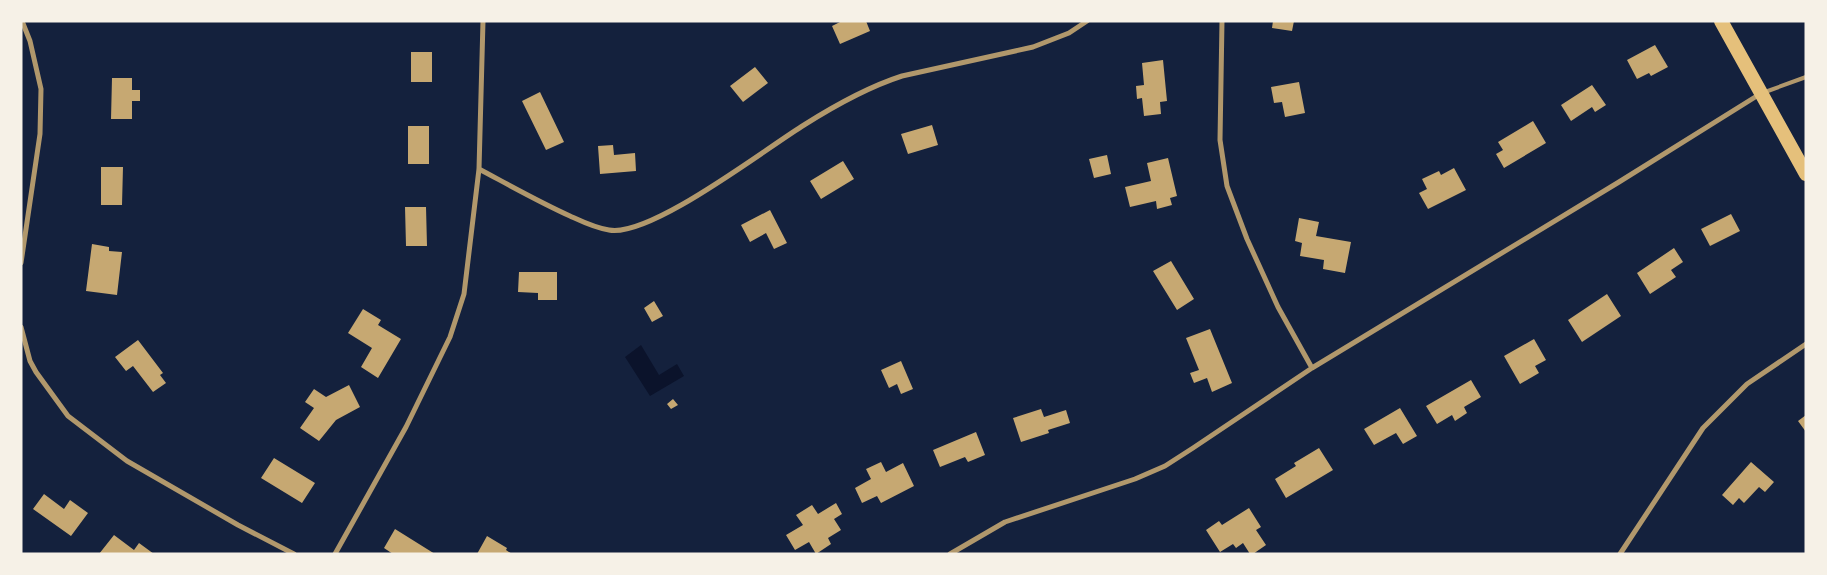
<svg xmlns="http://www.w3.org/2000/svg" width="1827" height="575" viewBox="0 0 1827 575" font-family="'DejaVu Sans',sans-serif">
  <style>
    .water { fill: #0b132b }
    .building { fill: #c6a872 }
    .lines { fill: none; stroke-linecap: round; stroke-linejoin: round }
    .service { stroke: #b1986c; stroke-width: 4 }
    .minor { stroke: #b1986c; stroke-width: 5 }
    .trunk { stroke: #e5c07b; stroke-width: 14 }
  </style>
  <rect width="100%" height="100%" fill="#14213d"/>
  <path class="water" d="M641,345L659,375L677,364L684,376L650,396L625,357Z"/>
  <path class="building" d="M842,21H866L870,31L840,44L832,26Z
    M1273,21H1294L1292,31L1272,28Z
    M1655,45L1668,67L1651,76L1649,73L1637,79L1627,60Z
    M411,52H432V82H411Z
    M1163,60L1167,101L1160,102L1161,114L1144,116L1142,98L1137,99L1136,86L1144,85L1142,63Z
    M755,67L768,83L743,102L730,86Z
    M112,78H132V90H140V101H132V119H111Z
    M1299,82L1305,113L1285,117L1282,102L1274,103L1271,87Z
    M1592,85L1606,105L1595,112L1592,107L1571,121L1561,105Z
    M540,92L564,142L546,150L522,101Z
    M1533,121L1546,143L1504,168L1496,154L1503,150L1498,142Z
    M932,125L938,145L908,154L901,134Z
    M408,126H429V164H408Z
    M613,145L614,155L635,153L636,171L600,174L598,146Z
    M1107,155L1111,174L1094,178L1089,159Z
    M1168,158L1177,196L1170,198L1172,205L1157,209L1156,201L1130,207L1125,187L1151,181L1147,163Z
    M843,161L854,179L821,199L810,181Z
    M101,167H123L122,205H101Z
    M1454,168L1466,190L1428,209L1419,193L1427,189L1422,179L1439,171L1441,175Z
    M405,207H426L427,246H406Z
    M770,210L787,243L774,249L766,233L750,242L741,225Z
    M1731,214L1740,231L1710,246L1701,229Z
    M1299,218L1319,222L1316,236L1351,242L1345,273L1323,269L1324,260L1300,256L1302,243L1295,241Z
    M92,244L109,247V251L122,252L117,295L86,291Z
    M1674,248L1683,262L1671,270L1676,277L1650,294L1637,273Z
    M1171,261L1194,299L1177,310L1153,271Z
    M519,272H557V300H538V293L518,292Z
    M1607,294L1621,316L1582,342L1568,320Z
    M654,301L663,316L652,322L644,308Z
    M363,309L381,320L378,325L401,339L378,378L361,367L372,348L348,333Z
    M1210,329L1232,383L1212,392L1207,378L1194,383L1190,373L1199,370L1186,338Z
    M1534,339L1546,360L1535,366L1539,373L1520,384L1504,356Z
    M138,340L163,373L160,375L166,383L153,392L133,366L126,371L115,357Z
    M901,361L913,389L901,394L897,384L889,388L881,370Z
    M1471,380L1481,397L1464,407L1467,413L1455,421L1452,415L1437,424L1426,406Z
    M349,385L360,407L336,420L319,441L300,428L314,408L305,402L314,389L326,397Z
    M673,399L678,405L671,409L667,404Z
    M1400,408L1417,436L1403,444L1396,433L1374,445L1364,429Z
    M1041,409L1044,417L1066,410L1070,423L1048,430L1049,433L1021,442L1013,418Z
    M1806,415V432L1798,421Z
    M976,432L985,455L968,462L965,457L940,467L933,450Z
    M1319,448L1333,470L1286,498L1275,479L1296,466L1294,463Z
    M274,458L315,483L302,503L261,478Z
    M881,462L886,472L903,463L914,486L881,503L877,496L862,503L855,488L871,479L866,469Z
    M1751,462L1774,482L1765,492L1759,487L1744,503L1739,498L1733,505L1722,495Z
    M44,494L64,509L70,500L88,513L71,536L33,509Z
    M836,503L842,514L834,519L841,530L828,538L831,544L816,554L809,542L795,550L786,535L803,525L796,515L812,505L818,514Z
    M1249,508L1261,527L1256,530L1266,545L1253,554H1250L1243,543L1236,548L1233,544L1220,552L1206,530L1219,521L1222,525Z
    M395,529L435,554H393L384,548Z
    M114,535L134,550L139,543L154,554H99Z
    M487,536L507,548L506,550L512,554H477Z"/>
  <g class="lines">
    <path class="service" d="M1765,92L1806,77"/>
    <path class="minor" d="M1222,21L1220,140L1227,186L1247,239L1278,307L1312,368
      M479,169C509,185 539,202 570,216C583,222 595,228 609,230C650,238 765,149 804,125C834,106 868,87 902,76L1033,47L1069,33L1087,21
      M21,263L40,134L41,89L30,41L22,21
      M21,327L30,361L36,372L68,416L127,461L238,525L294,554
      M335,554L406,427L450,337L464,294L479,169L483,21
      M950,554L1005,522L1135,479L1165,466L1193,448L1312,368L1619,182L1760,94
      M1620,554L1703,428L1747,384L1806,344"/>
    <path class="trunk" d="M1721,21L1806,174"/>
  </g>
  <rect width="1827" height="575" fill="none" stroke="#f6f1e7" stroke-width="45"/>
</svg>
